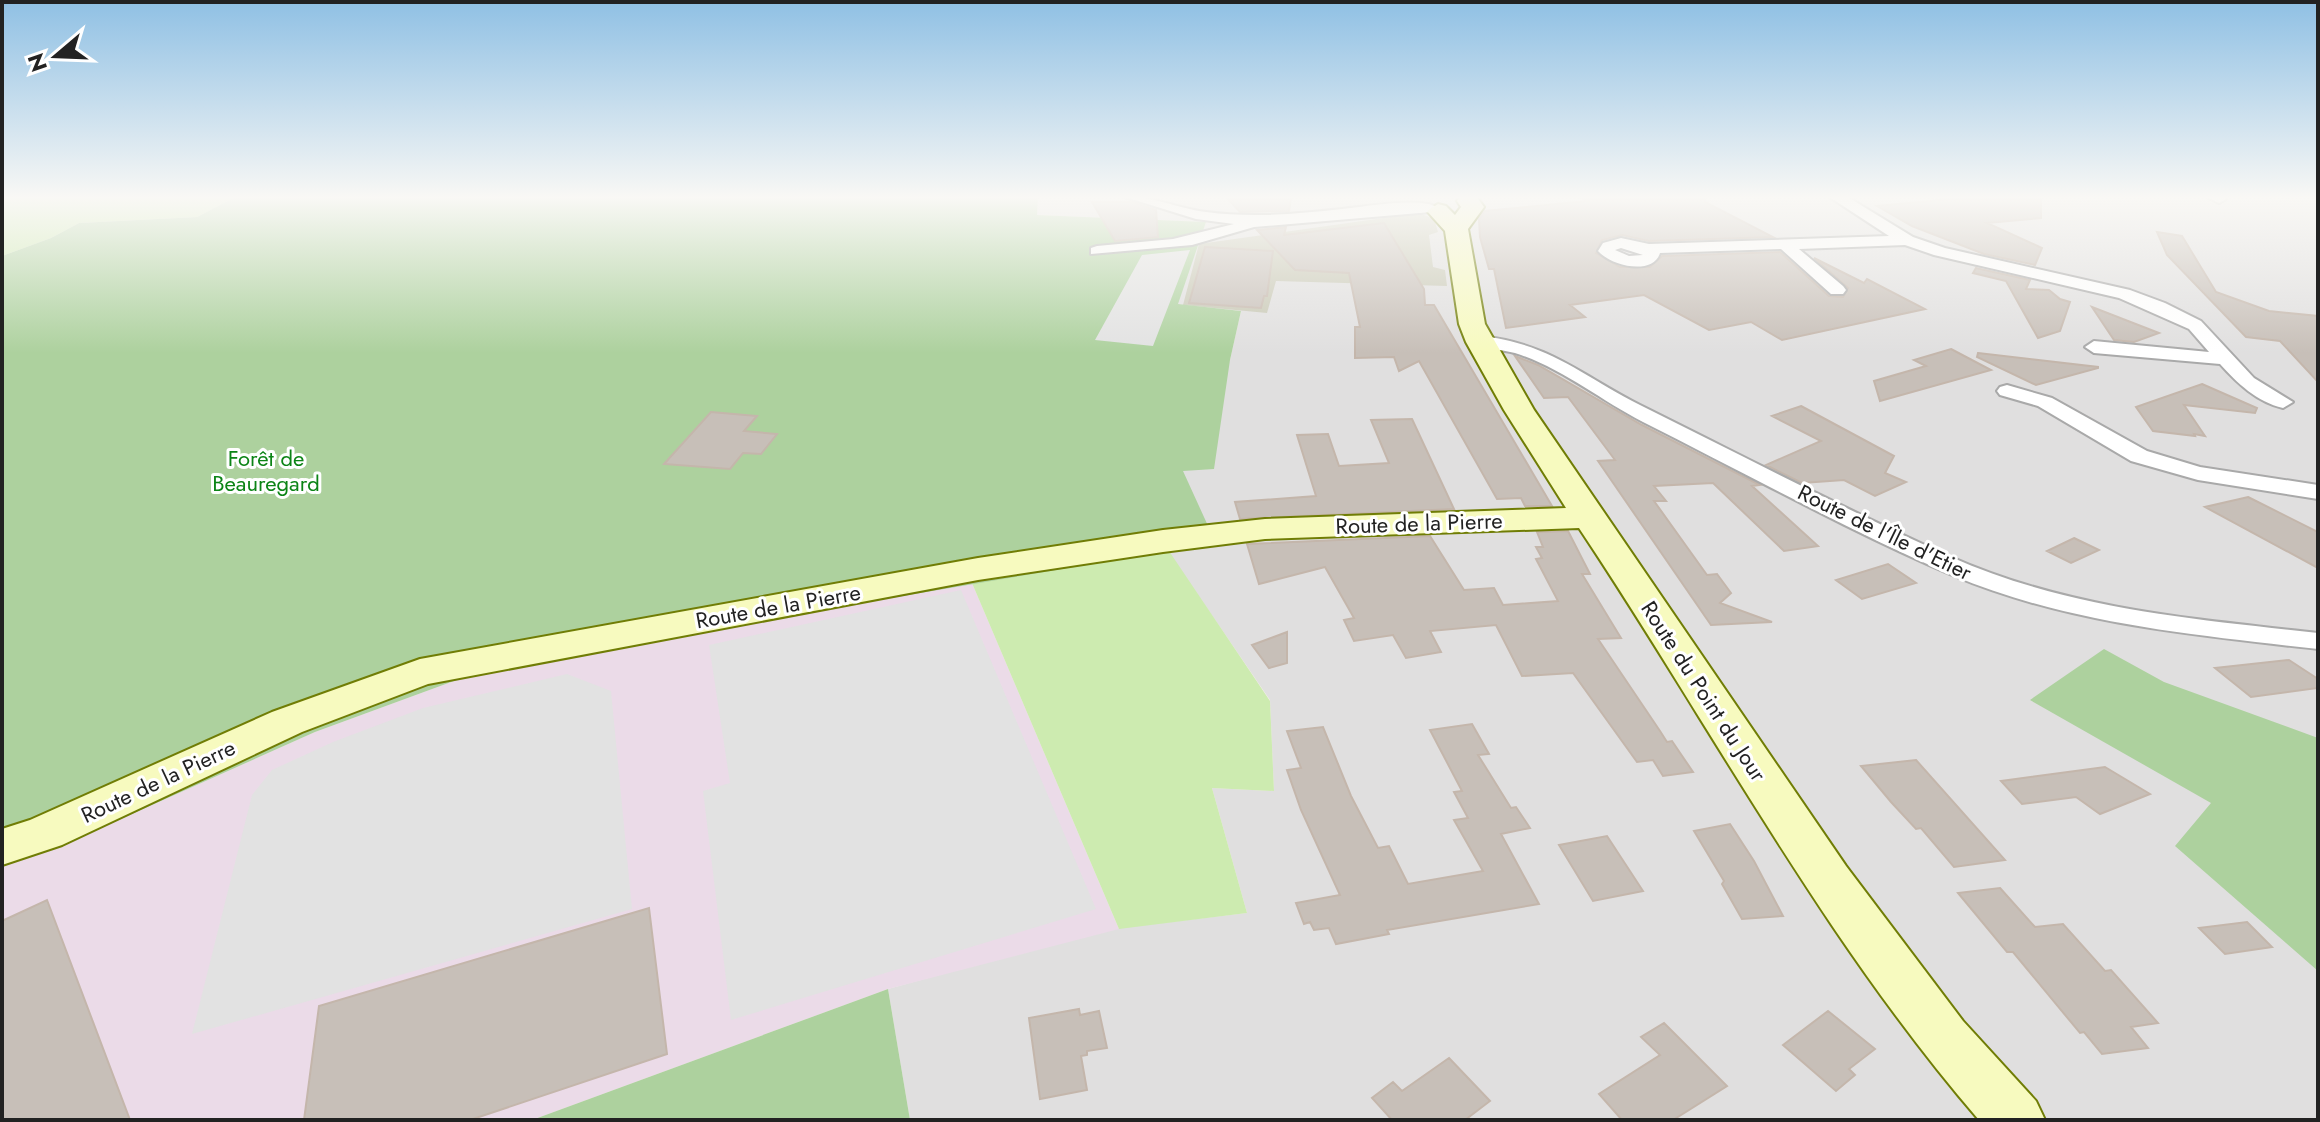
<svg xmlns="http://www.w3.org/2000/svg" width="2320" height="1122" viewBox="0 0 2320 1122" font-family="Jost,sans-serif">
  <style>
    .residential { fill: #e0dfdf }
    .industrial { fill: #ebdbe8 }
    .construction { fill: #c7c7b4 }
    .grass { fill: #cdebb0 }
    .forest { fill: #add19e }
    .parking { fill: #e2e2e2 }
    .building { fill: #c7bfb8; stroke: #c4b6ab; stroke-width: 2 }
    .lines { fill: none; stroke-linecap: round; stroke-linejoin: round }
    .street-casing { stroke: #a9a9a9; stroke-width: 4 }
    .secondary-casing { stroke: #707d05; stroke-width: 4 }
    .street { fill: #fff; fill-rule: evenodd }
    .secondary { fill: #f7fabf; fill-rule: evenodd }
    .labels { text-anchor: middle; stroke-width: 6; stroke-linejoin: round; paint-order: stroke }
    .park-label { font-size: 22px; fill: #0c8416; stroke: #fff }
    .street-label { font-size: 22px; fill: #222; stroke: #fff }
  </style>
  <rect width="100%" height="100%" fill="#f2efe9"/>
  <path class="residential" d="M1038,196H2318V1120H910L888,989L1103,930L1247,913L1212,788L1274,791L1270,700L1155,532L1230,360L1241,311L1177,305L1205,222L1037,215Z"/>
  <path class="industrial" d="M972,583L1119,929L888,989L532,1120H2V866L65,844L315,732L473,674Z"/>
  <path class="construction" d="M1419,213L1434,219L1438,232L1429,235L1433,267L1445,270L1447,286L1276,281L1267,313L1183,305L1199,244Z"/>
  <path class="grass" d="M2,196H237L197,217L79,223L51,238L2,256Z
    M1169,551L1270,701L1274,791L1212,788L1247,913L1119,929L972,583Z"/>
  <path class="forest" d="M237,196H1038L1037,215L1206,222L1178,304L1241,311L1230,360L1214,469L1183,471L1209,528L1156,533L1169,551L701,630L473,674L315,732L65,844L2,866V256L51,238L79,223L197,217Z
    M2104,649L2164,682L2318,738V971L2175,846L2211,803L2030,700Z
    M888,989L910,1120H532Z"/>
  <path class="parking" d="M1190,250L1153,346L1095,340L1142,255Z
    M961,590L1096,909L731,1020L703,791L730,783L709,645Z
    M567,674L611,691L632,909L192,1034L252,795L272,770L333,742L423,708Z"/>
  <path class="building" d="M1225,196H1230L1291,199L1289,211L1240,212Z
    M1579,196H1704L1705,202L1773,237L1649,241L1622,235L1602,240L1596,253L1620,267H1650L1662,256L1780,252L1829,296L1843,297L1848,288L1814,258L1864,283L1867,279L1925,309L1782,340L1751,322L1709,330L1644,295L1570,305L1585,317L1506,328L1494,269H1489L1480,237L1479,219L1485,211L1586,201Z
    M1982,196H2041V218L1987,223L2042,248L2035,265L1984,254L1912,226L1877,206Z
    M1092,202H1132L1156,210L1158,237L1115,241Z
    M1384,223L1424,289L1425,305H1434L1552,506H1525L1521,498L1497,499L1419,361L1399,371L1394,357L1355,358V327H1360L1349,273L1295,270L1257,230L1286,227L1284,235Z
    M2157,232L2182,236L2216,292L2269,311L2318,316V382L2280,341L2246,337L2167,255Z
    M1205,247L1273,251L1267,296H1264L1261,308L1189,303Z
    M1976,268L2030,280L2026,289L2049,290L2060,299L2070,302L2060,331L2038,338L2006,281L1973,273Z
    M2092,307L2159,333L2134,342L2114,340Z
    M1951,349L1991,370L1880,401L1874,381L1926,366L1914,360Z
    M1978,353L2098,367V368L2036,385L1977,357Z
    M1515,356L1538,365L1642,425L1760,485L1752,486L1818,546L1784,551L1713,483L1654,486L1666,501H1654L1707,575L1717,574L1731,593L1720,603L1772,622L1711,625L1598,461L1615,460L1568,397L1544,398Z
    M2202,384L2257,408L2255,413L2184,405L2205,436L2194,434L2195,436L2153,431L2136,407Z
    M1801,406L1894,456L1885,473L1906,482L1875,496L1844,480L1802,483L1766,465L1821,441L1772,416Z
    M711,412L757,416L744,431L777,434L761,454L743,453L730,469L664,464Z
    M1412,419L1454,509L1240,519L1235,502L1316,496L1297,435L1328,434L1339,466L1389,463L1371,420Z
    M2248,497L2318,532V568L2205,507Z
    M1568,531L1590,574H1582L1621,638L1598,639L1660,731L1667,742L1672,741L1693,772L1663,776L1653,760L1637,762L1573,673L1522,676L1496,625L1430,631L1441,652L1406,658L1393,635L1354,641L1344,620L1354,618L1325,567L1259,584L1247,544L1430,536L1464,590L1494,588L1503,605L1558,601L1536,559L1542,558L1536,547H1543L1537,532Z
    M2074,538L2099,550L2071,563L2047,551Z
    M1888,564L1916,583L1862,599L1836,580Z
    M1287,632V663L1269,668L1252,645Z
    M2289,660L2318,679V688L2251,697L2215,668Z
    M1472,724L1489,754L1478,755L1511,808L1516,807L1530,828L1501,834L1539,904L1387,930L1389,934L1336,944L1329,928L1314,930L1310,922L1304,924L1296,903L1340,895L1301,810L1287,770L1301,768L1287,731L1323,727L1351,796L1378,848L1389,846L1408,884L1483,871L1454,820L1468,818L1454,792L1462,791L1430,730Z
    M1916,760L2005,860L1954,867L1921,828L1916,829L1891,802L1861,766Z
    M2105,767L2150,794L2100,814L2076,797L2022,804L2001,781Z
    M1730,824L1754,861L1783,916L1742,919L1722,884L1724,881L1694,831Z
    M1607,836L1643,891L1593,901L1559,845Z
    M2000,888L2035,927L2063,924L2105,971L2111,970L2158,1023L2131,1027L2148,1048L2102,1054L2084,1032L2080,1033L2013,952H2007L1958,893Z
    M47,900L130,1120H2V921Z
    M649,908L667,1054L470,1120H304L319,1006Z
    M2247,922L2272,947L2225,954L2199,928Z
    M1079,1009L1080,1015L1099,1011L1107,1048L1087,1051V1055L1081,1056L1087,1090L1040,1099L1029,1018Z
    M1828,1011L1875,1049L1849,1069L1855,1075L1836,1091L1783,1045Z
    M1664,1023L1727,1086L1673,1120H1622L1599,1094L1660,1055L1641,1037Z
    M1449,1058L1490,1101L1465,1120H1392L1372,1098L1393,1082L1402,1091Z"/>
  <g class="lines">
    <g class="street-casing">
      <path id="street" d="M1122,196C1153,196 1176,208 1206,212C1252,218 1296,214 1342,209C1362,207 1424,196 1438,208L1431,212L1254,227L1192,245L1091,254V248L1097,246L1173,239L1234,224L1196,219Z
        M1828,196H1846L1913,237L1945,248L2130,290L2165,303L2201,321L2254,378L2293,402L2283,408C2257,402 2237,383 2220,364L2094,353L2085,347L2094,341L2209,352L2189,329L2119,298L1934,255L1905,245L1799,249L1843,286L1846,290L1843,294H1831L1781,249L1660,253C1653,276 1611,266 1598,251L1603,243L1621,238L1649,244L1889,236ZM1621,248L1643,255L1629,256L1615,250Z
        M2205,196H2225L2226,199L2219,203Z
        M1480,336C1549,343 1581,375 1640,405C1743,456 1846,510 1951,557C2068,609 2193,619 2318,633V649C2194,635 2068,624 1952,575C1847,530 1745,473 1643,422C1602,401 1564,370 1521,355C1505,349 1489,350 1474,346L1471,342Z
        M2007,385L2052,398L2147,451L2200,467L2318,485V499L2198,480L2131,461L2038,406L2000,395L1997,391L2000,387Z"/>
    </g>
    <g class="secondary-casing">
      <path id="secondary" d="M1460,196H1476L1484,207L1468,229L1485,324L1534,410L1846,866L1963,1021L2036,1101L2045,1120H1979C1823,939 1711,726 1579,528L1265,539L1163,552L978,580L428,684L302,732L62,845L2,865V829L30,820L272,712L420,659L978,558L1163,530L1265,519L1566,508L1504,410L1466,342L1459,324L1445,231L1427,211L1438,204L1446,206L1455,215L1461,207L1457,201Z"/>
    </g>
    <use href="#street" class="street"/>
    <use href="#secondary" class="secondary"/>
  </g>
  <linearGradient id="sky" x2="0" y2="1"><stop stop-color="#8fc0e4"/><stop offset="0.56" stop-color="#f9f8f5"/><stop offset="1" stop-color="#f9f8f5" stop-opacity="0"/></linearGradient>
  <rect width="2320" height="353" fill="url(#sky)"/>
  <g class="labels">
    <g class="park-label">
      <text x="266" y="466">Forêt de<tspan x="266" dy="25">Beauregard</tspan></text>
    </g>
    <g class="street-label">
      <text transform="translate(1419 523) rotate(-2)" y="8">Route de la Pierre</text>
      <text transform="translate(1885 532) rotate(26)" y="8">Route de l'Île d'Etier</text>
      <text transform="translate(778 606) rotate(-10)" y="8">Route de la Pierre</text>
      <text transform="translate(1704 691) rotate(57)" y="8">Route du Point du Jour</text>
      <text transform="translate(158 781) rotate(-25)" y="8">Route de la Pierre</text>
    </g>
  </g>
  <rect width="2320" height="1122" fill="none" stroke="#222222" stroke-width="8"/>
  <g transform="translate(56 56) rotate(251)" stroke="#ffffff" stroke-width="6" paint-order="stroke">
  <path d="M0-6L14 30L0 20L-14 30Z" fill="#222222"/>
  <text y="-12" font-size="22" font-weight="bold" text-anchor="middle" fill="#222222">N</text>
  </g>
</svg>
